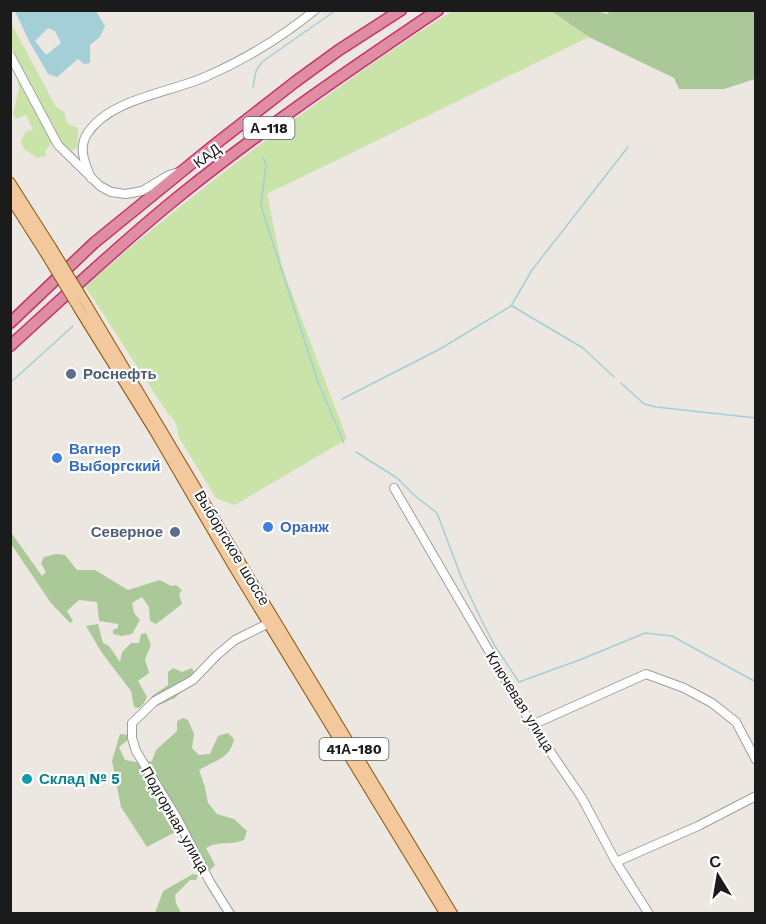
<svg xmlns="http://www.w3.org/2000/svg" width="766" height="924" viewBox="0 0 766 924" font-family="'Work Sans',sans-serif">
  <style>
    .grass { fill: #cae3a9 }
    .forest { fill: #aac898 }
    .water { fill: #a4cfd7; fill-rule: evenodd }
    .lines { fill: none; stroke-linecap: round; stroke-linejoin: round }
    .stream { stroke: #a4cfd7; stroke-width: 1.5 }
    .minor-casing { stroke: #9f9f9f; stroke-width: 10 }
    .major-casing { stroke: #87550a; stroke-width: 11 }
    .highway-casing { stroke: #c82f6f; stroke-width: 13 }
    .minor { stroke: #fff; stroke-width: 8 }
    .major { stroke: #f4c89d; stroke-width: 9 }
    .highway { stroke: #df8da2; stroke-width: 10 }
    .major-bridge-casing { stroke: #87550a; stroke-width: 11; stroke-linecap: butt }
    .major-bridge { stroke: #f4c89d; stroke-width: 9 }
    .service-dot { fill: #5c6f8a; stroke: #fff; stroke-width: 2 }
    .shop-dot { fill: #3f7fe0; stroke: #fff; stroke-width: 2 }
    .culture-dot { fill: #0f9aa8; stroke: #fff; stroke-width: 2 }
    .labels { text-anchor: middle; stroke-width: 4.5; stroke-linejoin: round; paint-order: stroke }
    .shield { fill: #fff; stroke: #5f5f5f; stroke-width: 1.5 }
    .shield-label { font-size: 14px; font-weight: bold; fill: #1b1b1b }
    .street-label { font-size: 15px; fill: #1b1b1b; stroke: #fff }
    .service-label { font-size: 15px; font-weight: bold; fill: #4e5e75; stroke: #fff; text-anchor: start }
    .shop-label { font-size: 15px; font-weight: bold; fill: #366cbe; stroke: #fff; text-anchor: start }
    .culture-label { font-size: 15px; font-weight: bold; fill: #0d838f; stroke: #fff; text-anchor: start }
  </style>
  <rect width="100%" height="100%" fill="#ece7e1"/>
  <path class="grass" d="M453,11H551L589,37L267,194L282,267L347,439L235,505L216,498L178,436C178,427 175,419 168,414L85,286C154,226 225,170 299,116C349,80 400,43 453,11Z
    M10,21L56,107L64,112L68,124L78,128L77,147L72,151L68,149L60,141L11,46Z
    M17,74L53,143L45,150L46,156L37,158L24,149L21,142L26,131L33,130L26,115L16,119L13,114L19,89Z"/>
  <path class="forest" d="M610,11H755V79L724,89H679L674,78L589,37L551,11H596L607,14Z
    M10,531L42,576L46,572L41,563L44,557L56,554L65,555L77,570H95L128,590L160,580L171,586L176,585L182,590L179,594L182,604L156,624L150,621L149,607L142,597L132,603L134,613L140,620L132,634L122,636L113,634V630L118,628V624L99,621L97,602L79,600L67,611L73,621L70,623L51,603L11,544Z
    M98,624L103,643L109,646L120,662L122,652L131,643H139L141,634L146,633L151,645L145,659L149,673L138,681L147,697L144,703L139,708L134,707L131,691L102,653L86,626Z
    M173,668L182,672L192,668L196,677L175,698L150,709L148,703L152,696L168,685V672Z
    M183,718L188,720L194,734L192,748L199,755L210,754L218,736L228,733L234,739C230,759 215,760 199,770L205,787L208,803L217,814L234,819L247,831L244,840C229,846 220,840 206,848L215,865L210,870L195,860L177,831L147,847L121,807L112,761L120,734L128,735L129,739L119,747L125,760L141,763L152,761L156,750L177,731V721Z
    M193,874L198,875L196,880H190L175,895L176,903L181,913H155L163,891Z"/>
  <path class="water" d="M15,11H96L105,26L100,37L90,45V63L84,64L78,59L57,77L48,74L29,41ZM48,28L55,31L61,43L46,55L35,41Z"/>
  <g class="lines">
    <path class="stream" d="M253,87L256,71L262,62L336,10
      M263,157L266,165L261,206L318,382L344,443
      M512,306L583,348L614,377
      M10,383L73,326
      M621,383L644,404L656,407L756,418
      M342,399L440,349L511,306L532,270L628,147
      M356,452L397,478L415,496L437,513L462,579L482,621L495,646L519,682L582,659L645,633L672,636L756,682"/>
    <g class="minor-casing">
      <path id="minor" d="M10,55L58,145L100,186L111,192L126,194L142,191L169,175L179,172
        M91,178C85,164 78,148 87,134C109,99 169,93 205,77C244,60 282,37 315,10
        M394,488L532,725L582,798L616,862L649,914
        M532,725L646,674L684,688L712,703L736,722L756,760
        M616,862L698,826L756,796
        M230,914L210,882L177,818L136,751L132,738V723L155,701L193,680L217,655L235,640L269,623"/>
    </g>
    <g class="major-casing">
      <path id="major" d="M10,182L52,248
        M10,198L45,253
        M87,305L263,600L453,914
        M80,311L155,432L233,566L445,914"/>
    </g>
    <g class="highway-casing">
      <path id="highway" d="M10,323L94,243L213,146L295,82L339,50L401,10
        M10,346C66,295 120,244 178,197C261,130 349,70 438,10"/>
    </g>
    <use href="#minor" class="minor"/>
    <use href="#major" class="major"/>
    <use href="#highway" class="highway"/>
    <g class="major-bridge-casing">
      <path id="major-bridge" d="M52,248L87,305
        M45,253L80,311"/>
    </g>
    <use href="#major-bridge" class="major-bridge"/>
  </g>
  <g class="service-dot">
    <circle cx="71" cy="374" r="6"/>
    <circle cx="175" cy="532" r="6"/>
  </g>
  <g class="shop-dot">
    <circle cx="57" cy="458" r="6"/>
    <circle cx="268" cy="527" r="6"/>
  </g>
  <circle class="culture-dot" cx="27" cy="779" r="6"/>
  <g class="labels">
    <g class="shield">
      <rect x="243.5" y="117" width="51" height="22" rx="4.5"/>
      <rect x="319.5" y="738" width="69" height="22" rx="4.5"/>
    </g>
    <g class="shield-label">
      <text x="269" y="133">А-118</text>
      <text x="354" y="754">41А-180</text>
    </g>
    <g class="street-label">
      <text transform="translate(207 156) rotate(-37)" y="5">КАД</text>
      <text transform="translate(232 548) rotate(59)" y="5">Выборгское шоссе</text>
      <text transform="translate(520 702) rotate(58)" y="5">Ключевая улица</text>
      <text transform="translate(175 820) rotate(60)" y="5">Подгорная улица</text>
    </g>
    <g class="service-label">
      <text x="83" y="379">Роснефть</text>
      <text x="163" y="537" text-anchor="end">Северное</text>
    </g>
    <g class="shop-label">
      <text x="69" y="454">Вагнер<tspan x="69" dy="17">Выборгский</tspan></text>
      <text x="280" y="532">Оранж</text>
    </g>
    <g class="culture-label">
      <text x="39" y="784">Склад № 5</text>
    </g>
  </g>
  <rect width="766" height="924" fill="none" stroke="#1b1b1b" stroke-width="24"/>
  <g transform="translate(718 876) rotate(349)" stroke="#ffffff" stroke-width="4.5" paint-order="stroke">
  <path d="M0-4.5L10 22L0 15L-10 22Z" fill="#1b1b1b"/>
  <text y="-9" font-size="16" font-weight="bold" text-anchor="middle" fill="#1b1b1b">С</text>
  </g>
</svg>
